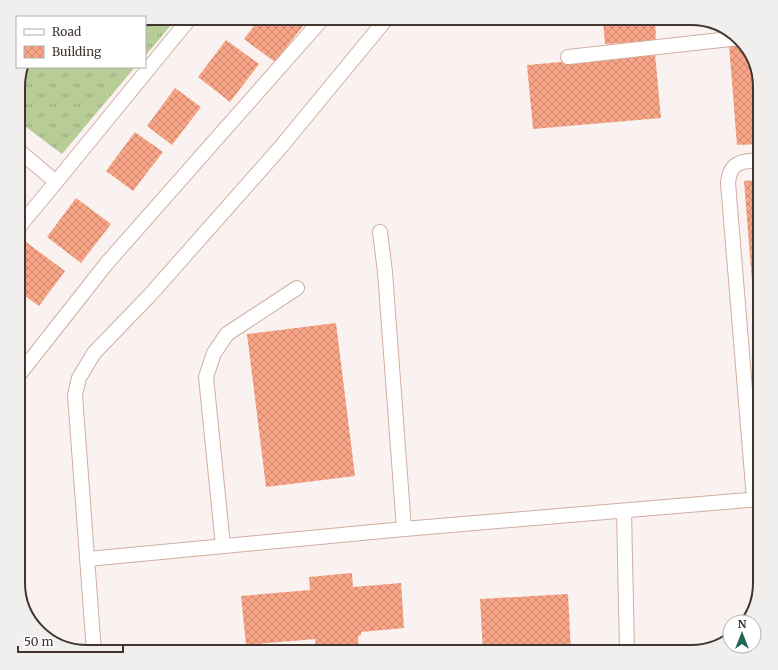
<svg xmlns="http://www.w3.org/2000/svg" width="778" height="670" viewBox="0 0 778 670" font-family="Merriweather,serif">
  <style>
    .grass { fill: url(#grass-tufts) }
    .building { fill: url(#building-cross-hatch) }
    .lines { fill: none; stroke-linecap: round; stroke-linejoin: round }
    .minor-casing { stroke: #d0aea1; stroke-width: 16 }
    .minor { stroke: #fff; stroke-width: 14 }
    .rim { fill: none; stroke: #42342f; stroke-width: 2 }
  </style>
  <defs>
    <pattern id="grass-tufts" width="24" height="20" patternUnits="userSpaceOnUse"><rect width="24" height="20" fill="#b7cc97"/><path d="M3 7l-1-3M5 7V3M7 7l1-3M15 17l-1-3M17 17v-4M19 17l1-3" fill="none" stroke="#96a67c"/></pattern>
    <pattern id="building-cross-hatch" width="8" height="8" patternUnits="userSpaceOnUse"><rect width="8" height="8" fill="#f7a586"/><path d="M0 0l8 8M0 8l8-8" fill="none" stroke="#ca876e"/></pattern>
  </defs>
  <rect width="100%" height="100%" fill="#faf2f0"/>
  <path class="grass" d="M145,18H177L145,56Z
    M22,67H135L62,154L18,121V82Z"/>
  <path class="building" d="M260,18H292L303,26L275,62L244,39Z
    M655,18L656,41L605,44L603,21Z
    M226,40L259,64L230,102L198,77Z
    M743,44L755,60L760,87V144L737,145L729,45Z
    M655,54L661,118L533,129L527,65Z
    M175,88L201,107L172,145L147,126Z
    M135,132L163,152L133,191L106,171Z
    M760,180V293L753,294L744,181Z
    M76,198L111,224L81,263L47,237Z
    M26,242L65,271L39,306L18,291V253Z
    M760,312V343H759L756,313Z
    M336,323L355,476L266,487L247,334Z
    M352,573L353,587L401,583L404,628L361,632V635L358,636L359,652H316L315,639L246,645L241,596L310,590L309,577Z
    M568,594L571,652H483L480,599Z"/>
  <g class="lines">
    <g class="minor-casing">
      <path id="minor" d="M568,57L739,38
        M18,150L56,182L190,18
        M18,228L56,182
        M380,232L385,272L404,529
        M18,376L107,263L323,18
        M754,499L728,183C730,162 741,161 760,160
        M624,511L627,652
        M223,546L206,377L214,353L227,334L297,288
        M88,559L404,529L760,499
        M94,652L75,395L79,378L94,353L150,295L280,148L387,18"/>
    </g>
    <use href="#minor" class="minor"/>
  </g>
  <path d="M0 0H778V670H0ZM87 25H691A62 62 0 0 1 753 87V583A62 62 0 0 1 691 645H87A62 62 0 0 1 25 583V87A62 62 0 0 1 87 25Z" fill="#f0efee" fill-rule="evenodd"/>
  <path class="rim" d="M87 25H691A62 62 0 0 1 753 87V583A62 62 0 0 1 691 645H87A62 62 0 0 1 25 583V87A62 62 0 0 1 87 25Z"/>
  <rect x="16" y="16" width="130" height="52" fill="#ffffff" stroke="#b3aeac"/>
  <rect x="24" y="29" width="20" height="6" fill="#ffffff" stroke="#b3aeac"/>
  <text x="52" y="36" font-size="12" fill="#42342f">Road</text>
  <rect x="24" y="46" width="20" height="12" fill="url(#building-cross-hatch)" stroke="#b3aeac"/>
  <text x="52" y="56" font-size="12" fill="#42342f">Building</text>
  <g transform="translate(742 634)"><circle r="19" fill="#ffffff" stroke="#b3aeac"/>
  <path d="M0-3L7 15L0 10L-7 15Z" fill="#1f6558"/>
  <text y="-6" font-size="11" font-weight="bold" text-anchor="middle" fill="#42342f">N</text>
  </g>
  <path d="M18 646v6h105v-6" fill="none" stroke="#42342f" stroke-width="2"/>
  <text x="24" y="646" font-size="12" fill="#42342f" stroke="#ffffff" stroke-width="3" paint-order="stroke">50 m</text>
</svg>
